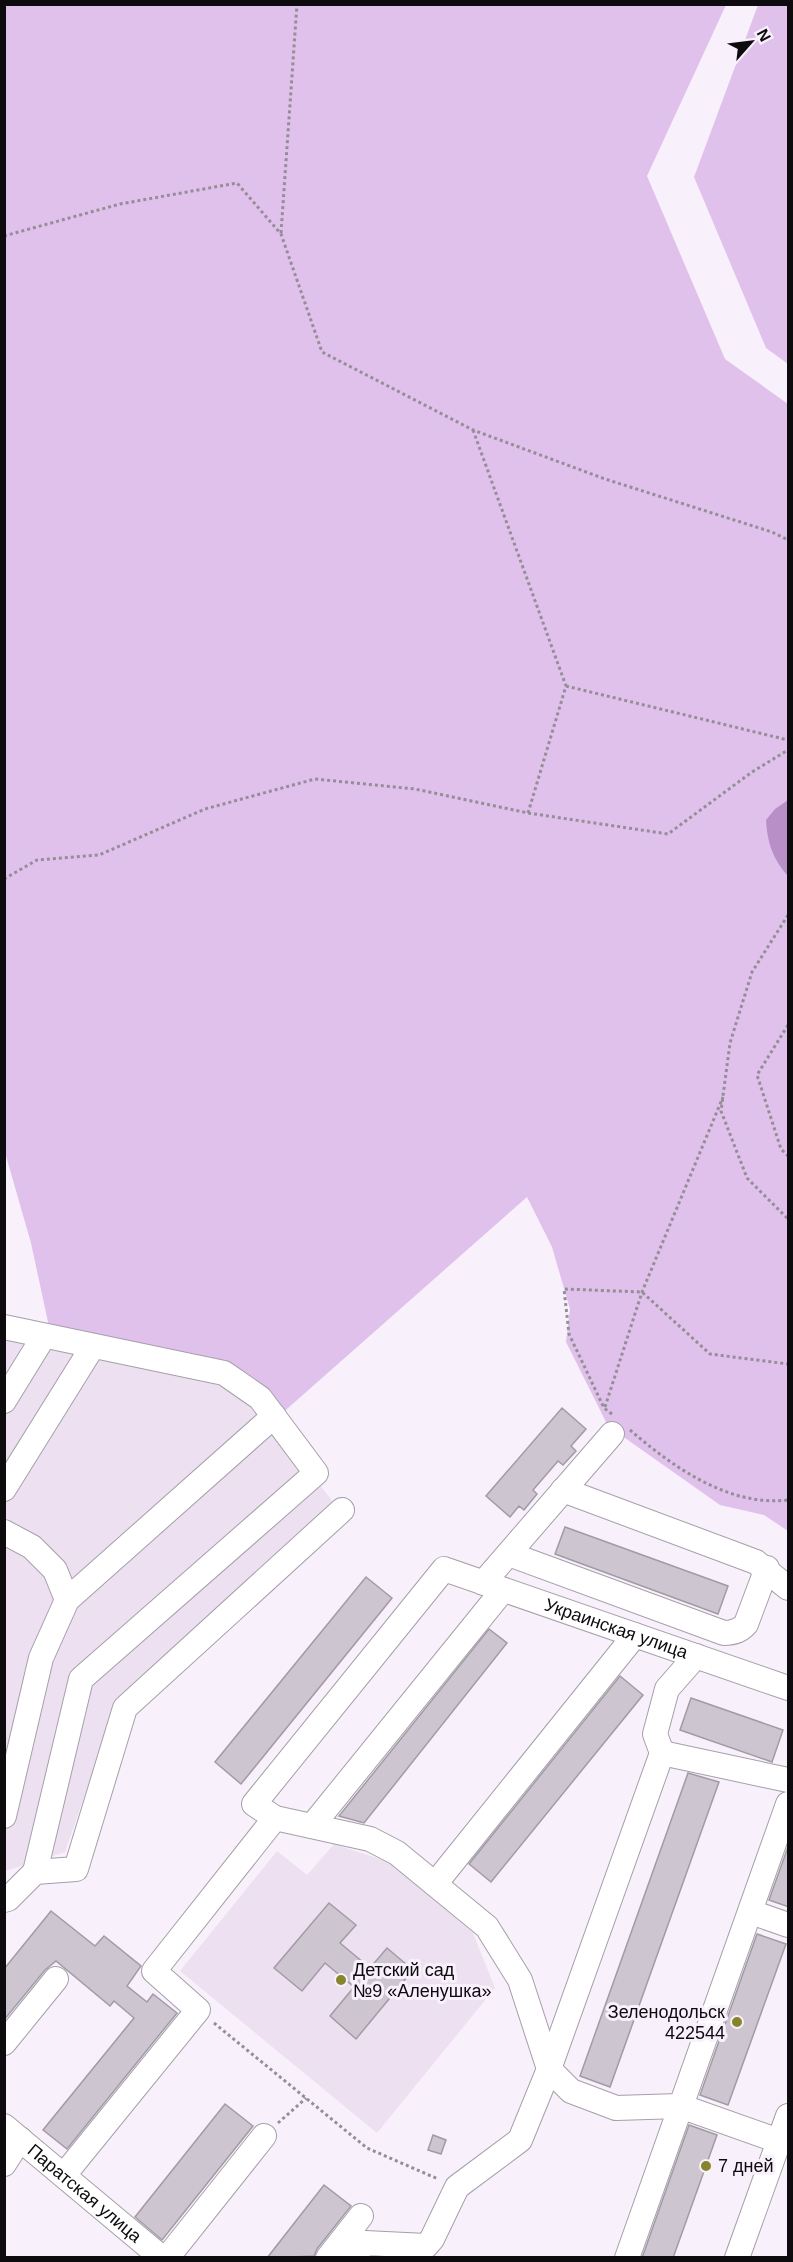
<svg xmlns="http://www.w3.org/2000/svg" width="793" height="2262" viewBox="0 0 793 2262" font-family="Arial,sans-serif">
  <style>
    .built { fill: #ede1f1 }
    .green { fill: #e0c1eb }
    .water { fill: #b98fc7 }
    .building { fill: #cdc5d0; stroke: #a29ba5; stroke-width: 1.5 }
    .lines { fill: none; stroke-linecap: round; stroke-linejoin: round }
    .minor-casing { stroke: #a69fa9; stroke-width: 26 }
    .path { stroke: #948f97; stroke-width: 3; stroke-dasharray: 3 3; stroke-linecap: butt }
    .minor { stroke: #fff; stroke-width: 24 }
    .poi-dot { fill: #87842d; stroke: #f8f0fb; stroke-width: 2 }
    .labels { text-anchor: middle; stroke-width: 6; stroke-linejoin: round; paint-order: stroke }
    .street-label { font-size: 18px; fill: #0e0b0f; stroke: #f8f0fb }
    .poi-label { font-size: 18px; fill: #0e0b0f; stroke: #f8f0fb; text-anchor: start }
  </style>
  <rect width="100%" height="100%" fill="#f8f0fb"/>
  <path class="built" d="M5,1331L186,1373L255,1400L336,1506L117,1702L65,1852L5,1871Z
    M334,1844L389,1862L473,1933L495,1988L377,2133L180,1971L277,1851L307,1875Z"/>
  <path class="green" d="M4,5H726L647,176L725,359L788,404V1531L764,1515L720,1505L608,1426L566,1342L570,1309L552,1247L527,1197L279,1416L184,1366L51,1336L31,1243L4,1149Z
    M758,5H788V364L766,348L694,177Z"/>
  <path class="water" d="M788,800V876C773,860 767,842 766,820L775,809Z"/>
  <path class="building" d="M562,1408L586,1429L571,1446L576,1451L563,1465L558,1461L533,1490L537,1494L524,1510L519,1506L510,1517L486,1496Z
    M565,1527L728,1586L718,1614L555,1554Z
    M366,1577L392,1598L241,1784L215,1762Z
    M489,1629L507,1643L364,1823L339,1816Z
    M620,1676L643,1695L491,1882L469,1864Z
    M691,1698L783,1730L772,1762L680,1730Z
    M688,1773L719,1782L610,2087L580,2076Z
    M788,1847H789V1907L769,1900Z
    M329,1903L356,1925L340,1943L370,1968L387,1948L413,1970L356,2039L330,2016L354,1987L325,1963L302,1991L274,1968Z
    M51,1911L95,1946L104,1936L141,1966L127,1986L147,2002L153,1994L177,2013L67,2149L43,2130L134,2018L114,2001L110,2006L56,1961L45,1970L4,2020V1969Z
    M757,1934L786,1944L728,2105L700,2095Z
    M225,2104L253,2126L162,2240L135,2217Z
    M689,2125L717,2135L673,2258H642Z
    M433,2135L446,2140L441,2154L428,2150Z
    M324,2185L351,2206L317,2249L314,2256L267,2258Z"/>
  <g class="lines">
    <g class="minor-casing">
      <g id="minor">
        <path d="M4,1327L224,1373L260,1398L316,1473L81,1679L35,1872"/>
        <path d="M4,1401L44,1336"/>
        <path d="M4,1489L93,1346"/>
        <path d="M563,1490L756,1562L788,1588"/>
        <path d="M4,1532L32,1547L55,1570L67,1600"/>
        <path d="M509,1554L724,1633C733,1633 740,1631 746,1624L767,1568"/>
        <path d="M483,1583L612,1434"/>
        <path d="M696,1656L667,1689L655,1734L662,1753L788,1780"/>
        <path d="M4,1816L41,1658L67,1600L274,1416"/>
        <path d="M275,1818L370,1839L397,1853L487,1927L520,1980L549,2069L571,2091L616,2108L680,2106L779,2141"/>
        <path d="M312,1826L503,1590"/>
        <path d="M435,1884L635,1635"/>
        <path d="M4,1900L8,1899L35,1872L76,1869L125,1708L342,1510"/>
        <path d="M751,1912L788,1925"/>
        <path d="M4,2043L56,1979"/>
        <path id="s1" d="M4,2126L162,2258"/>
        <path d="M4,2164L20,2139"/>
        <path id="s2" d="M64,2175L198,2010L154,1971L275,1818L254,1804L444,1569L788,1688"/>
        <path d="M167,2258L264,2136"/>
        <path d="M328,2258L361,2216"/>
        <path d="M352,2258L365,2243L426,2246L432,2239L457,2187L520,2140L549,2069L662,1753"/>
        <path d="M627,2258L788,1804"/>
        <path d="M737,2258L788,2116"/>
      </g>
    </g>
    <path class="path" d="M281,233L297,4
      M4,236L120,204L237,183L281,234L322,352L473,430L605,479L772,532L788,540
      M473,430L566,686L528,813
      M566,686L788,740
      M4,879L37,860L99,855L205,809L315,779L415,789L528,813L668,834L752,772L788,750
      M788,915L752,972L730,1043L721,1111L747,1178L788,1219
      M788,1025L757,1075L781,1149L788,1156
      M605,1407L642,1292L723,1097
      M612,1414L604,1408L569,1334L564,1289L642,1292L710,1354L788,1364
      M630,1430C673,1467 729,1507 788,1500
      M214,2023L367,2148L438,2179
      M278,2123L306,2098"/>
    <use href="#minor" class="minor"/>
  </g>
  <g class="poi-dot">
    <circle cx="341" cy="1980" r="6"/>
    <circle cx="737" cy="2022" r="6"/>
    <circle cx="706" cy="2166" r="6"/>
  </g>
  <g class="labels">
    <g class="street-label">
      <text dy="6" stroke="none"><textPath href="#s2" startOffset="976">Украинская улица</textPath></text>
      <text dy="6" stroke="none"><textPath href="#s1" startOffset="105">Паратская улица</textPath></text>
    </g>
    <g class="poi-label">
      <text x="353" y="1976">Детский сад<tspan x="353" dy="21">№9 «Аленушка»</tspan></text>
      <text x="725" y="2018" text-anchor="end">Зеленодольск<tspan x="725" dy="21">422544</tspan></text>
      <text x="718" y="2172">7 дней</text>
    </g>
  </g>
  <rect width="793" height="2262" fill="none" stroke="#0e0b0f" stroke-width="12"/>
  <g transform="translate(751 42) rotate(62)" stroke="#f8f0fb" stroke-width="4.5" paint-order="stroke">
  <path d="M0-4.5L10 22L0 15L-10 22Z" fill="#0e0b0f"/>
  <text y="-9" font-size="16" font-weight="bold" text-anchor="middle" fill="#0e0b0f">N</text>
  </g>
</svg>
